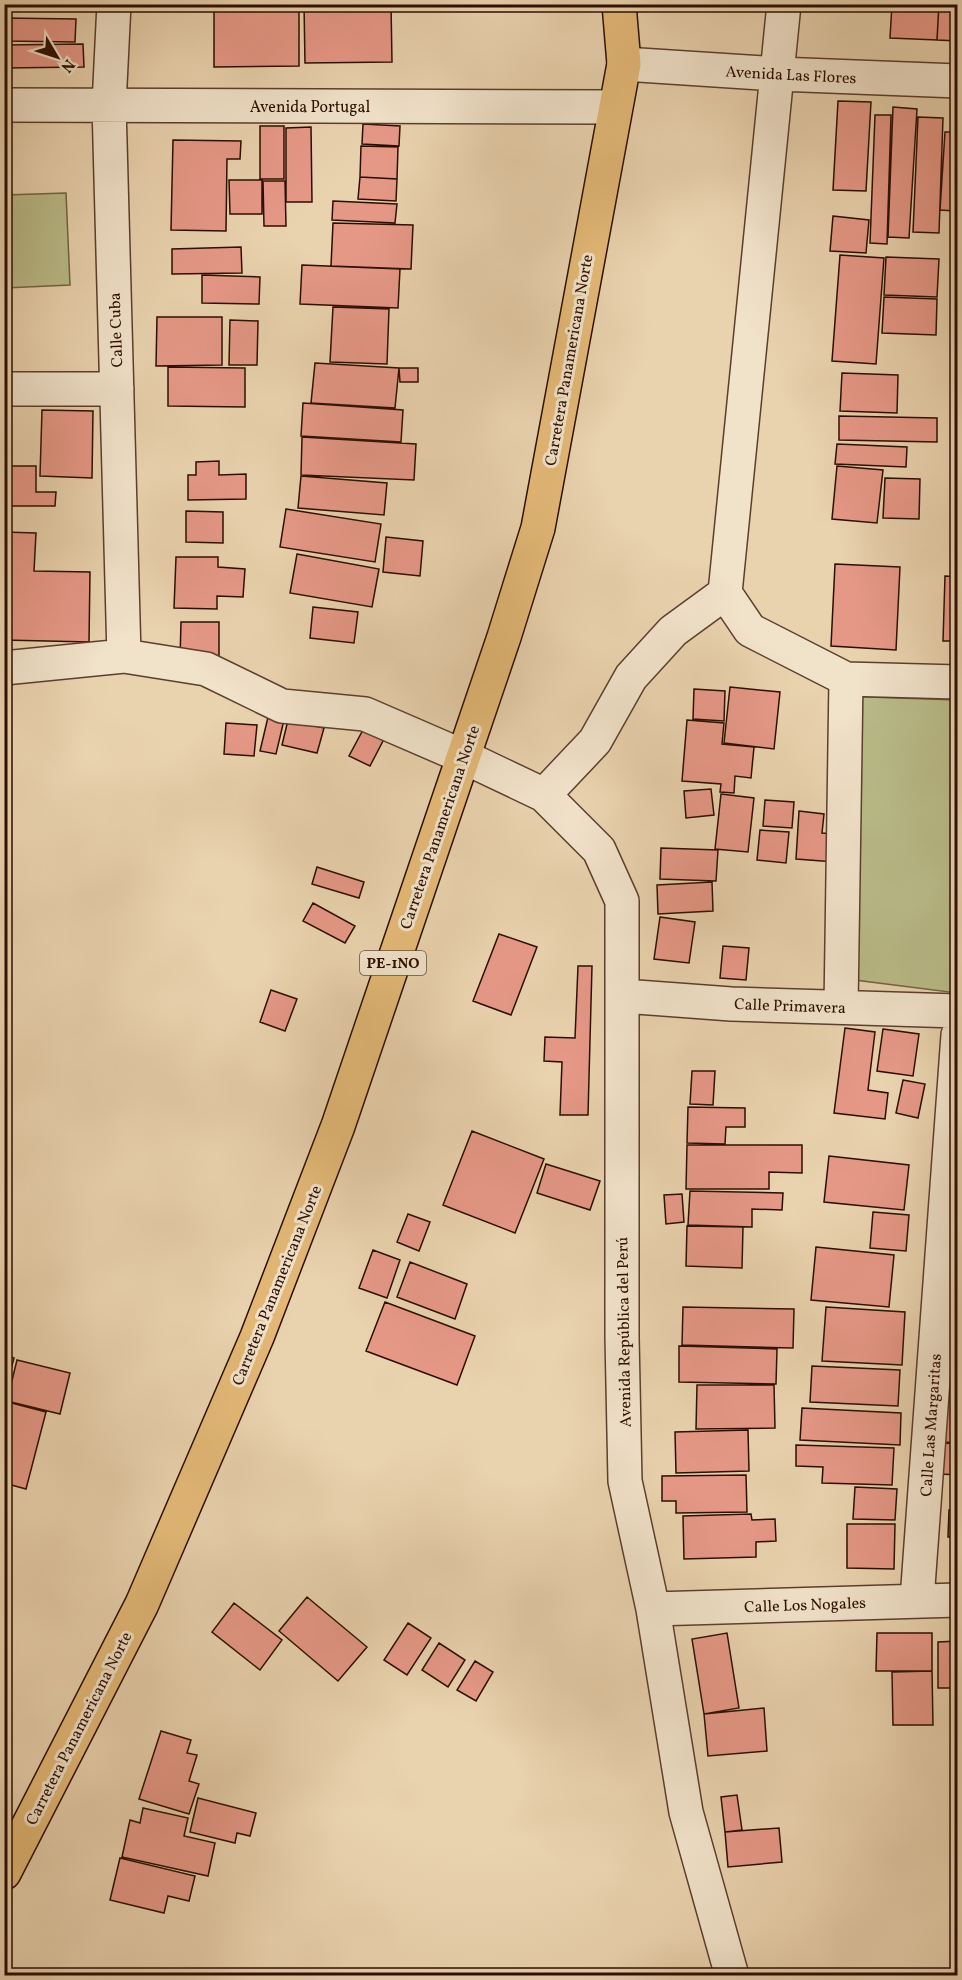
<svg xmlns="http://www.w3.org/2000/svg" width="962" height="1980" viewBox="0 0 962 1980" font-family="Vollkorn,serif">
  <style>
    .green { fill: #b9bb88; stroke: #726444; stroke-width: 1.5 }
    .building { fill: #e69887; stroke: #2c0e00; stroke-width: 1.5 }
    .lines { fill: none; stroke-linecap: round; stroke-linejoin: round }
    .street-casing { stroke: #5b3f2c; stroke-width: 36 }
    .primary-casing { stroke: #2c0e00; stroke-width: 36 }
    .street { stroke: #f1e2ca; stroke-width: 33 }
    .primary { stroke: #e4b977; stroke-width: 33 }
    .labels { text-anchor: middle; stroke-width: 6; stroke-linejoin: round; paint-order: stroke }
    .shield { fill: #f1e2ca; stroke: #674e3d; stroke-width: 1.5 }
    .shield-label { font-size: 15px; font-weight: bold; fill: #2c0e00 }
    .street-label { font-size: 16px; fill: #2c0e00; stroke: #f1e2ca }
  </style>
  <rect width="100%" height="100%" fill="#e9d2ae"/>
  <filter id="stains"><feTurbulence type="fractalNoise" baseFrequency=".00333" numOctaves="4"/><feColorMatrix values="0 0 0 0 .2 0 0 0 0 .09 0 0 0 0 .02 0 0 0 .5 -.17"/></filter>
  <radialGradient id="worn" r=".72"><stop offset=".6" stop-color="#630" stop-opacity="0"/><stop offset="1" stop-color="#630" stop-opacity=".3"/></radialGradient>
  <path class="green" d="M66,193L70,285L5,288V195Z
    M839,696L957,700V993L839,978Z"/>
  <path class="building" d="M214,4H299V66L214,67Z
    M304,4H391L392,62L305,63Z
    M892,4H939L937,40L890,38Z
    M939,4H958V41L937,40Z
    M4,18L76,19L75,42L4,41Z
    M83,44L84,67L4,68V45Z
    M838,101L871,102L866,191L833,190Z
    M893,107L917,109L909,238L888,237Z
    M875,115H891L887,244L870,243Z
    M918,117L943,118L939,233L913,232Z
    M363,124L400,126L399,146L362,144Z
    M260,126H284V179H260Z
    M311,127L312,202H286V128Z
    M945,132H958V177L955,211L940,210Z
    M173,140L241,141L240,159H227L226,231L171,230Z
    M361,146L398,147L397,179L360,177Z
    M360,177L397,179L396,201L358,199Z
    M229,180H262V214H230Z
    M263,181H285L286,226H264Z
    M333,201L397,204L395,223L332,220Z
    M833,216L869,220L866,253L830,251Z
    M333,223L413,225L411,269L331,266Z
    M241,247L242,273L172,274V249Z
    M840,255L884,258L876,364L832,361Z
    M886,257L939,259L937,297L884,295Z
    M302,265L400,269L398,308L300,304Z
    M202,275L260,277L259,304L202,303Z
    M884,297L937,299L936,335L882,333Z
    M333,307L389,309L387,364L330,362Z
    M157,317H222V365L156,366Z
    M230,320L258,321L257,365H229Z
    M315,363L399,368L395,408L311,403Z
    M168,367L245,368V407L168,406Z
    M399,368H418V382H400Z
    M842,373L898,375L897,413L840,411Z
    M303,403L403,410L401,442L301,436Z
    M42,410L93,411L92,478L40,476Z
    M839,416L937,418V442L839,440Z
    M302,437L416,444L414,480L301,475Z
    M837,444L907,447L906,467L835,464Z
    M219,461V475L246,474V499L188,500V475H196V462Z
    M4,466H36V492H56L55,506H4Z
    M837,466L883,470L877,523L832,519Z
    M301,476L387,483L384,515L298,508Z
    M885,478L920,479L919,519L883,518Z
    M286,509L381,524L375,562L280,547Z
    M186,511L223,512V543L186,542Z
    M4,532L36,533L34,571L90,572L89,642L4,640Z
    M386,537L423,541L420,576L383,572Z
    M297,554L379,569L372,607L290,593Z
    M176,557H218V567L245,569L243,597L217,596V609L174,608Z
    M835,564L900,567L896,650L831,646Z
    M945,576L958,577V641H943Z
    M313,607L358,612L354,643L310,638Z
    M181,622H219V661L180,660Z
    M730,687L780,692L774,749L724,743Z
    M694,689L725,691L724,721L693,719Z
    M268,717L284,720L276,754L260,751Z
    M288,720L324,728L317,753L282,745Z
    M687,720L724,723L722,744L754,747L751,778L735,776L734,793L720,792L721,784L682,781Z
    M226,723L257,725L254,756L224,754Z
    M364,728L384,739L370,766L349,756Z
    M711,789L714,815L686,818L684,791Z
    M721,794L754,798L748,852L715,849Z
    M765,800L794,802L792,828L763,826Z
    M799,811L824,814L822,833L837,834L835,862L796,859Z
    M760,830L789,832L786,863L757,860Z
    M661,848L718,850L716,881L660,879Z
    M317,867L364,882L359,898L312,884Z
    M712,882L713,911L658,914L657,885Z
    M313,903L355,926L345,943L303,921Z
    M660,917L695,922L689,963L654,959Z
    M499,934L537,947L511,1015L473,1001Z
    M723,946L749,948L746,980L720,978Z
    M578,966H592L588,1115H560L562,1062L544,1061L545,1037L575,1038Z
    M271,990L297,999L285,1031L260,1022Z
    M845,1028L875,1032L868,1090L888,1093L885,1119L834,1113Z
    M883,1029L919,1034L913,1076L877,1071Z
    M692,1071H715L713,1105L690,1104Z
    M903,1080L925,1084L918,1118L896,1113Z
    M688,1107L745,1108V1127H726L725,1144L687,1143Z
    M472,1131L544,1159L515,1233L443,1205Z
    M687,1145H802V1173L769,1172V1189H686Z
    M829,1156L909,1165L904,1210L824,1202Z
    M546,1164L600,1181L590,1210L537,1193Z
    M690,1191L783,1193L782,1210L752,1209V1227L688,1225Z
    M682,1194L684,1222L666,1224L664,1195Z
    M873,1212L909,1215L906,1251L870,1248Z
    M408,1214L430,1222L419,1251L397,1242Z
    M687,1226L743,1227L742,1268L686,1266Z
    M816,1247L894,1255L889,1307L811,1300Z
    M373,1250L400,1260L387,1298L359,1288Z
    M410,1262L467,1284L455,1319L397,1297Z
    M385,1302L475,1336L457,1385L366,1351Z
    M953,1303H958V1329L951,1328Z
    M683,1307L794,1309L793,1348L682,1345Z
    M826,1307L905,1312L902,1365L822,1361Z
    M948,1329L958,1330V1364L945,1363Z
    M679,1346L777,1349L776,1384L679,1382Z
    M4,1355L14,1358L4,1396Z
    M17,1360L70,1373L60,1414L7,1401Z
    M812,1366L900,1370L898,1406L810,1402Z
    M947,1368L958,1369V1397H946Z
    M697,1385H774L775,1428L696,1429Z
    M4,1401L46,1412L26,1489L4,1483Z
    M946,1402L958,1403V1443L944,1442Z
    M802,1408L901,1413L900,1445L800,1440Z
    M748,1430L749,1471L676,1473L675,1432Z
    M943,1443L958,1444V1475L941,1474Z
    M796,1445L894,1448L892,1485L822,1483L823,1467L796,1466Z
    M746,1475L747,1512L676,1513V1501H662V1476Z
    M951,1477H958V1510H951Z
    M855,1487L897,1489L895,1520L853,1519Z
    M949,1510H958V1537H948Z
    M751,1514L752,1520L775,1519L776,1541L756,1542V1557L684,1559L683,1516Z
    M847,1524H895L894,1569L847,1568Z
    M307,1597L367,1647L338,1681L279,1631Z
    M234,1603L282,1640L260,1670L212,1632Z
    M408,1623L431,1638L407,1675L384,1660Z
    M727,1633L739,1708L704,1714L692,1639Z
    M877,1633H932V1671H876Z
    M958,1641V1688H938V1642Z
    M439,1643L465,1660L448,1687L422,1670Z
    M475,1661L493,1672L476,1701L457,1690Z
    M932,1671L933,1725H893L892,1672Z
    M764,1708L767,1751L708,1756L704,1714Z
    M161,1731L191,1740L187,1753L197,1755L189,1781L199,1784L189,1814L139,1799Z
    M737,1795L742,1830L725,1832L721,1797Z
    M198,1798L256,1813L250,1836L237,1833L235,1843L190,1832Z
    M143,1808L188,1818L184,1836L215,1843L208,1876L122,1857L130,1820L140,1823Z
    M779,1828L782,1862L728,1867L725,1832Z
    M120,1858L195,1876L189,1901L168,1896L164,1913L110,1900Z"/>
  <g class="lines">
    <g class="street-casing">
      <path id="street" d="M114,4L109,105L124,656
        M784,4L725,593L750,630L846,679L958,682
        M624,64L778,74L958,81
        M4,105L615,107
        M4,389H117
        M4,668L124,656L206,669L282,706L365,714L462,756L544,795L599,850L622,901V1337L625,1481L653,1609L686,1812L732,1976
        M544,795L595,741L631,677L673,631L725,593
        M623,996L731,1004L958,1011
        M841,1007L846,679
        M917,1600L958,1035
        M653,1609L958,1600"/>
    </g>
    <g class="primary-casing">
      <path id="primary" d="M4,1873L142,1604L257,1337L338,1126L504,637L538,528L624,64L619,4"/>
    </g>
    <use href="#street" class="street"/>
    <use href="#primary" class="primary"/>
  </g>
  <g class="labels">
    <rect class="shield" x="360" y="951" width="66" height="24" rx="4.5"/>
    <g class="shield-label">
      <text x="393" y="968">PE-1NO</text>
    </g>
    <g class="street-label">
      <text transform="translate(791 74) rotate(3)" y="6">Avenida Las Flores</text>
      <text x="310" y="112">Avenida Portugal</text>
      <text transform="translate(115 330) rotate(-92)" y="6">Calle Cuba</text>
      <text transform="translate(568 360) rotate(-80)" y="6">Carretera Panamericana Norte</text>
      <text transform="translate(439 827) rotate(-71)" y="6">Carretera Panamericana Norte</text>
      <text transform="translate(790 1005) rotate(2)" y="6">Calle Primavera</text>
      <text transform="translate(276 1285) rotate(-68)" y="6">Carretera Panamericana Norte</text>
      <text transform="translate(623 1332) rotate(-91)" y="6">Avenida República del Perú</text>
      <text transform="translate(930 1425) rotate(-86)" y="6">Calle Las Margaritas</text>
      <text transform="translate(805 1604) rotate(-2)" y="6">Calle Los Nogales</text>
      <text transform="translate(78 1728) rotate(-63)" y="6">Carretera Panamericana Norte</text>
    </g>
  </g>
  <rect width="962" height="1980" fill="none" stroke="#e9d2ae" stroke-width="24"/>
  <rect x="6" y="6" width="950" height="1968" fill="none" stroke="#2c0e00" stroke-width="3"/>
  <rect x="12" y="12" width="938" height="1956" fill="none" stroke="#2c0e00" stroke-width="1.5"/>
  <g transform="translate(57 57) rotate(129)" stroke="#f1e2ca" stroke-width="4.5" paint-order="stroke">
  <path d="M0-4.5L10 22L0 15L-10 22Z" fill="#2c0e00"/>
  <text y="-9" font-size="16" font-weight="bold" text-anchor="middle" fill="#2c0e00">N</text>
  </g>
  <rect width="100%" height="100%" filter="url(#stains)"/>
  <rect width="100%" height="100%" fill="url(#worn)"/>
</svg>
